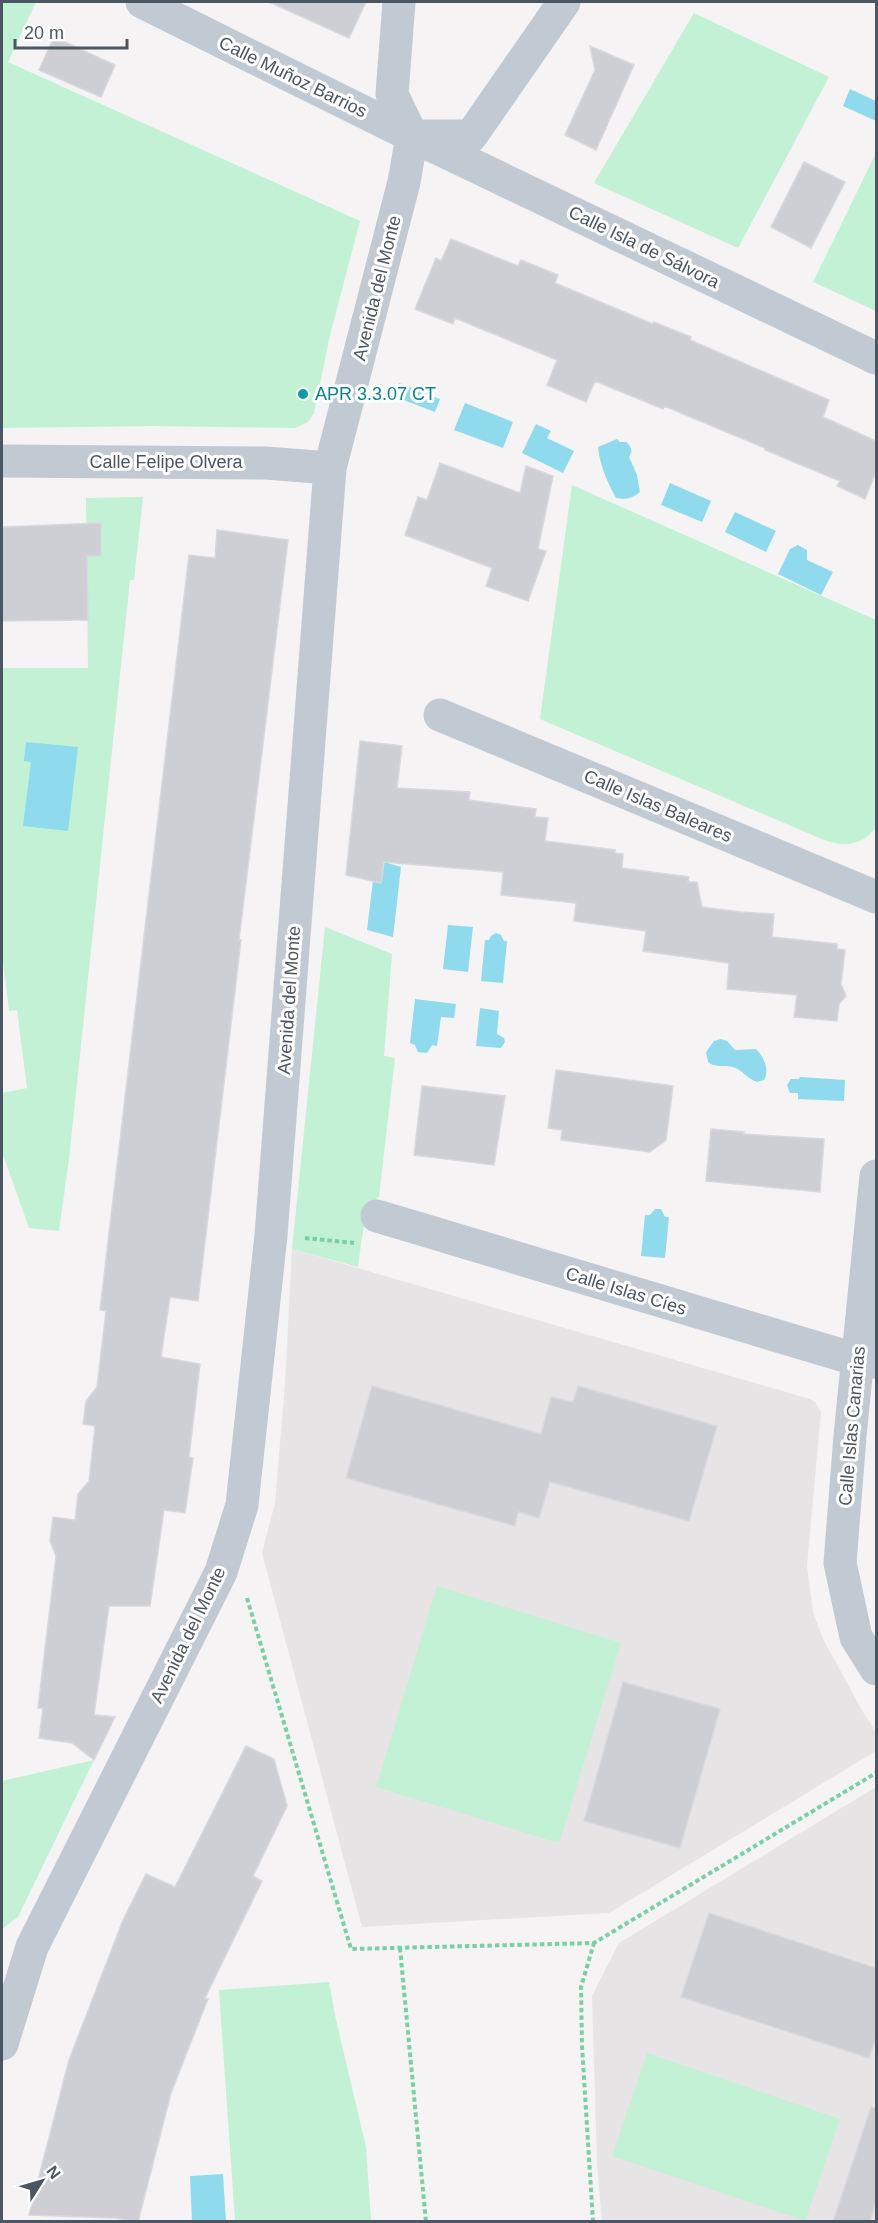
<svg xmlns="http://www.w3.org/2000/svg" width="878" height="2223" viewBox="0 0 878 2223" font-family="Arial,sans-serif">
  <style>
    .education { fill: #e6e4e5 }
    .green { fill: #c3f1d5 }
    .water { fill: #90daee }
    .building { fill: #cdcfd5; stroke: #d7d9de; stroke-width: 1.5 }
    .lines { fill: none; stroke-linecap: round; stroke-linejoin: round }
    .path { stroke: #7ad0a6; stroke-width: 4; stroke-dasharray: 4.5 3; stroke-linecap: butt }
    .minor { stroke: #c1cad2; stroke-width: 33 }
    .culture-dot { fill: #0f9aa8; stroke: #fff; stroke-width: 2 }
    .labels { text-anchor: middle; stroke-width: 6; stroke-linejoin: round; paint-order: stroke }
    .street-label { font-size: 18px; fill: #4a5661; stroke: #fff }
    .culture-label { font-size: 18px; fill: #0d838f; stroke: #fff; text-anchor: start }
  </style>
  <rect width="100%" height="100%" fill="#f5f3f3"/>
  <path class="education" d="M292,1249L810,1399L815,1402L821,1412L807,1566L813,1612L823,1639L863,1712L876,1732V1751L609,1913L362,1927L262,1553L275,1503L285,1384Z
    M876,1787V2221H602L597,2163L592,1996L619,1943Z"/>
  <path class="green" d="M2,2H36L8,62L360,221L330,335L314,413L308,422L295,428L153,426L2,428Z
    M694,13L829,77L738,248L594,183Z
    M876,153V311L813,282Z
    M572,485L876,620V827C863,846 844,847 824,840L540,719Z
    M143,497L134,580H130L69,1159L59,1231L29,1228L2,1152V1093L27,1088L17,1010L9,1011L2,953V668H88L86,498Z
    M325,927L392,954L384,1056L395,1058L379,1197C363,1205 361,1250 358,1267L292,1249Z
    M437,1586L621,1643L559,1843L376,1787Z
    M94,1760L18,1917L2,1929V1781Z
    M329,1982L336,2020L366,2147L371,2221H235L219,1990Z
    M647,2053L840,2119L805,2221L612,2156Z"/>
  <path class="water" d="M850,89L876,101V121L843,106Z
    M399,383L440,399L435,412L393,396Z
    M465,403L513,422L503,448L454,430Z
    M536,424L551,431L547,438L574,451L563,473L522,453Z
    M617,439L620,442H626C632,447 633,451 629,457L637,475L640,492C633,498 626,500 616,498C607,481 600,466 598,447Z
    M670,483L711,501L702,522L661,505Z
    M735,512L776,531L766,552L725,532Z
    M798,545L807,550V560L833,572L821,595L778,574L790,549Z
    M26,742L78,747L68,831L23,826L31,762L24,761Z
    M384,862L401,867L393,937L367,930L373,881L381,883Z
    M448,925L473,927L468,972L443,969Z
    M496,933L501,935L504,941H507L503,983L481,981L485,940H489L491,936Z
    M415,999L456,1004L454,1018L441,1017L437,1046L432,1045L427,1053L418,1052L415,1045L410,1043Z
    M480,1008L499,1011L497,1034L504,1038L505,1042L501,1048L476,1046Z
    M721,1039L727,1041L735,1050L756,1049C764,1057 770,1070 764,1080L757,1082C747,1079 742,1069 732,1067C723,1064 716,1069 708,1062L706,1052L714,1041Z
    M800,1077L845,1080L844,1101L798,1099V1093H790L787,1085L791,1079H799Z
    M655,1209H661L665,1217H669L665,1258L641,1256L645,1215H650Z
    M223,2174L226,2221H192L190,2176Z"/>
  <path class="building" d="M269,2H366L349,38Z
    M54,37L115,65L101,97L39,70Z
    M590,46L634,65L596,150L565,135L595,70Z
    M804,162L845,182L811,248L771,227Z
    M451,239L518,266L521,260L558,275L555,283L653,324L654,322L691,337L690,340L829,400L823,417L876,441V472L865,499L837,486L840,481L765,450V448L664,406L663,409L595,381L586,402L547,385L557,360L455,318L453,324L415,309L436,258L441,261Z
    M440,463L520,493L526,466L553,476L538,549L546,551L528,601L486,586L492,568L405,535L418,497L427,500Z
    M101,523V556H87L88,620L2,621V527Z
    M217,530L288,540L239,940H241L198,1301L170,1297L161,1357L200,1364L189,1457L193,1458L185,1513L164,1510L150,1606H109L94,1715L115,1717L94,1760L72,1743L39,1738L43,1708H38L56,1556L50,1541L53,1517L75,1520L78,1494L89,1481L95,1426L83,1424L86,1401L97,1387L106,1311L100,1310L189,555L215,558Z
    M360,741L402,746L397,788L470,792L469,800L536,809L535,817L548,818L545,841L615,850V853L623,854L622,868L689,877L688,882H697L702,907L741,912L774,914L772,937L837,944V949L845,950L841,984L846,996L839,1004L837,1021L794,1017L797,995L727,989L729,963L643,951L646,931L574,921L576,903L501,895L503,872L384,862L381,883L346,875Z
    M556,1070L673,1086L666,1140L650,1152L561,1140L562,1130L548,1128Z
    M422,1086L505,1096L494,1165L414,1155Z
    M711,1129L744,1132L743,1134L824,1139L820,1192L706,1181Z
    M372,1386L541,1434L551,1397L573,1402L578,1386L717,1426L689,1521L550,1482L539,1518L518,1512L515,1526L346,1478Z
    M623,1682L720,1709L680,1848L584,1821Z
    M246,1746L274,1759L287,1806L253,1876L262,1881L205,1998L208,1999L171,2093L138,2222L116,2218L29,2215L69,2060L123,1920L146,1874L175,1887Z
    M709,1913L876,1968V2037L869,2058L681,1997Z
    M871,2107L876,2108V2201L870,2222H833Z"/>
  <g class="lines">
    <path class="path" d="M305,1238L354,1243
      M247,1598L351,1949L594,1943L876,1773
      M400,1948L426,2222
      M593,2222L582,2046L581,1987L594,1943"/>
    <path class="minor" d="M142,2L412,136L876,358
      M399,2L392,94L412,136
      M2,461L265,463L330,468
      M440,715L876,897
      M876,1176L850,1436L840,1563L856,1637L876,1669
      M377,1216L858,1360L876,1362
      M2,2044L32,1947L221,1572L242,1505L271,1235L330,468L404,182L412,136H471L564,2"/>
  </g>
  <circle class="culture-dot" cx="303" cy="394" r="6"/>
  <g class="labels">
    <g class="street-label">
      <text transform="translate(293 77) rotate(26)" y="6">Calle Muñoz Barrios</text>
      <text transform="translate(644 247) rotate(26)" y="6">Calle Isla de Sálvora</text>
      <text transform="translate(377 288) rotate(-76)" y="6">Avenida del Monte</text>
      <text x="166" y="468">Calle Felipe Olvera</text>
      <text transform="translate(658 806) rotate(23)" y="6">Calle Islas Baleares</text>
      <text transform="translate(289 1000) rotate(-86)" y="6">Avenida del Monte</text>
      <text transform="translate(626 1291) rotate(17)" y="6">Calle Islas Cíes</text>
      <text transform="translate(852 1426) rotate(-85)" y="6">Calle Islas Canarias</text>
      <text transform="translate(188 1635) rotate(-64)" y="6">Avenida del Monte</text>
    </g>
    <g class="culture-label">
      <text x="315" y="400">APR 3.3.07 CT</text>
    </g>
  </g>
  <rect width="878" height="2223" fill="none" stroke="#4a5661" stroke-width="6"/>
  <g transform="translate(42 2181) rotate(53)" stroke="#ffffff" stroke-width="4.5" paint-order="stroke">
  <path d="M0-4.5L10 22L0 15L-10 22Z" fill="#4a5661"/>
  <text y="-9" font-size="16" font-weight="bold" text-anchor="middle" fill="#4a5661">N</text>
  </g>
  <path d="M15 39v9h112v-9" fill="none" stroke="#4a5661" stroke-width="3"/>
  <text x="24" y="39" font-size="18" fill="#4a5661" stroke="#ffffff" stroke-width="4.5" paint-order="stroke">20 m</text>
</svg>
